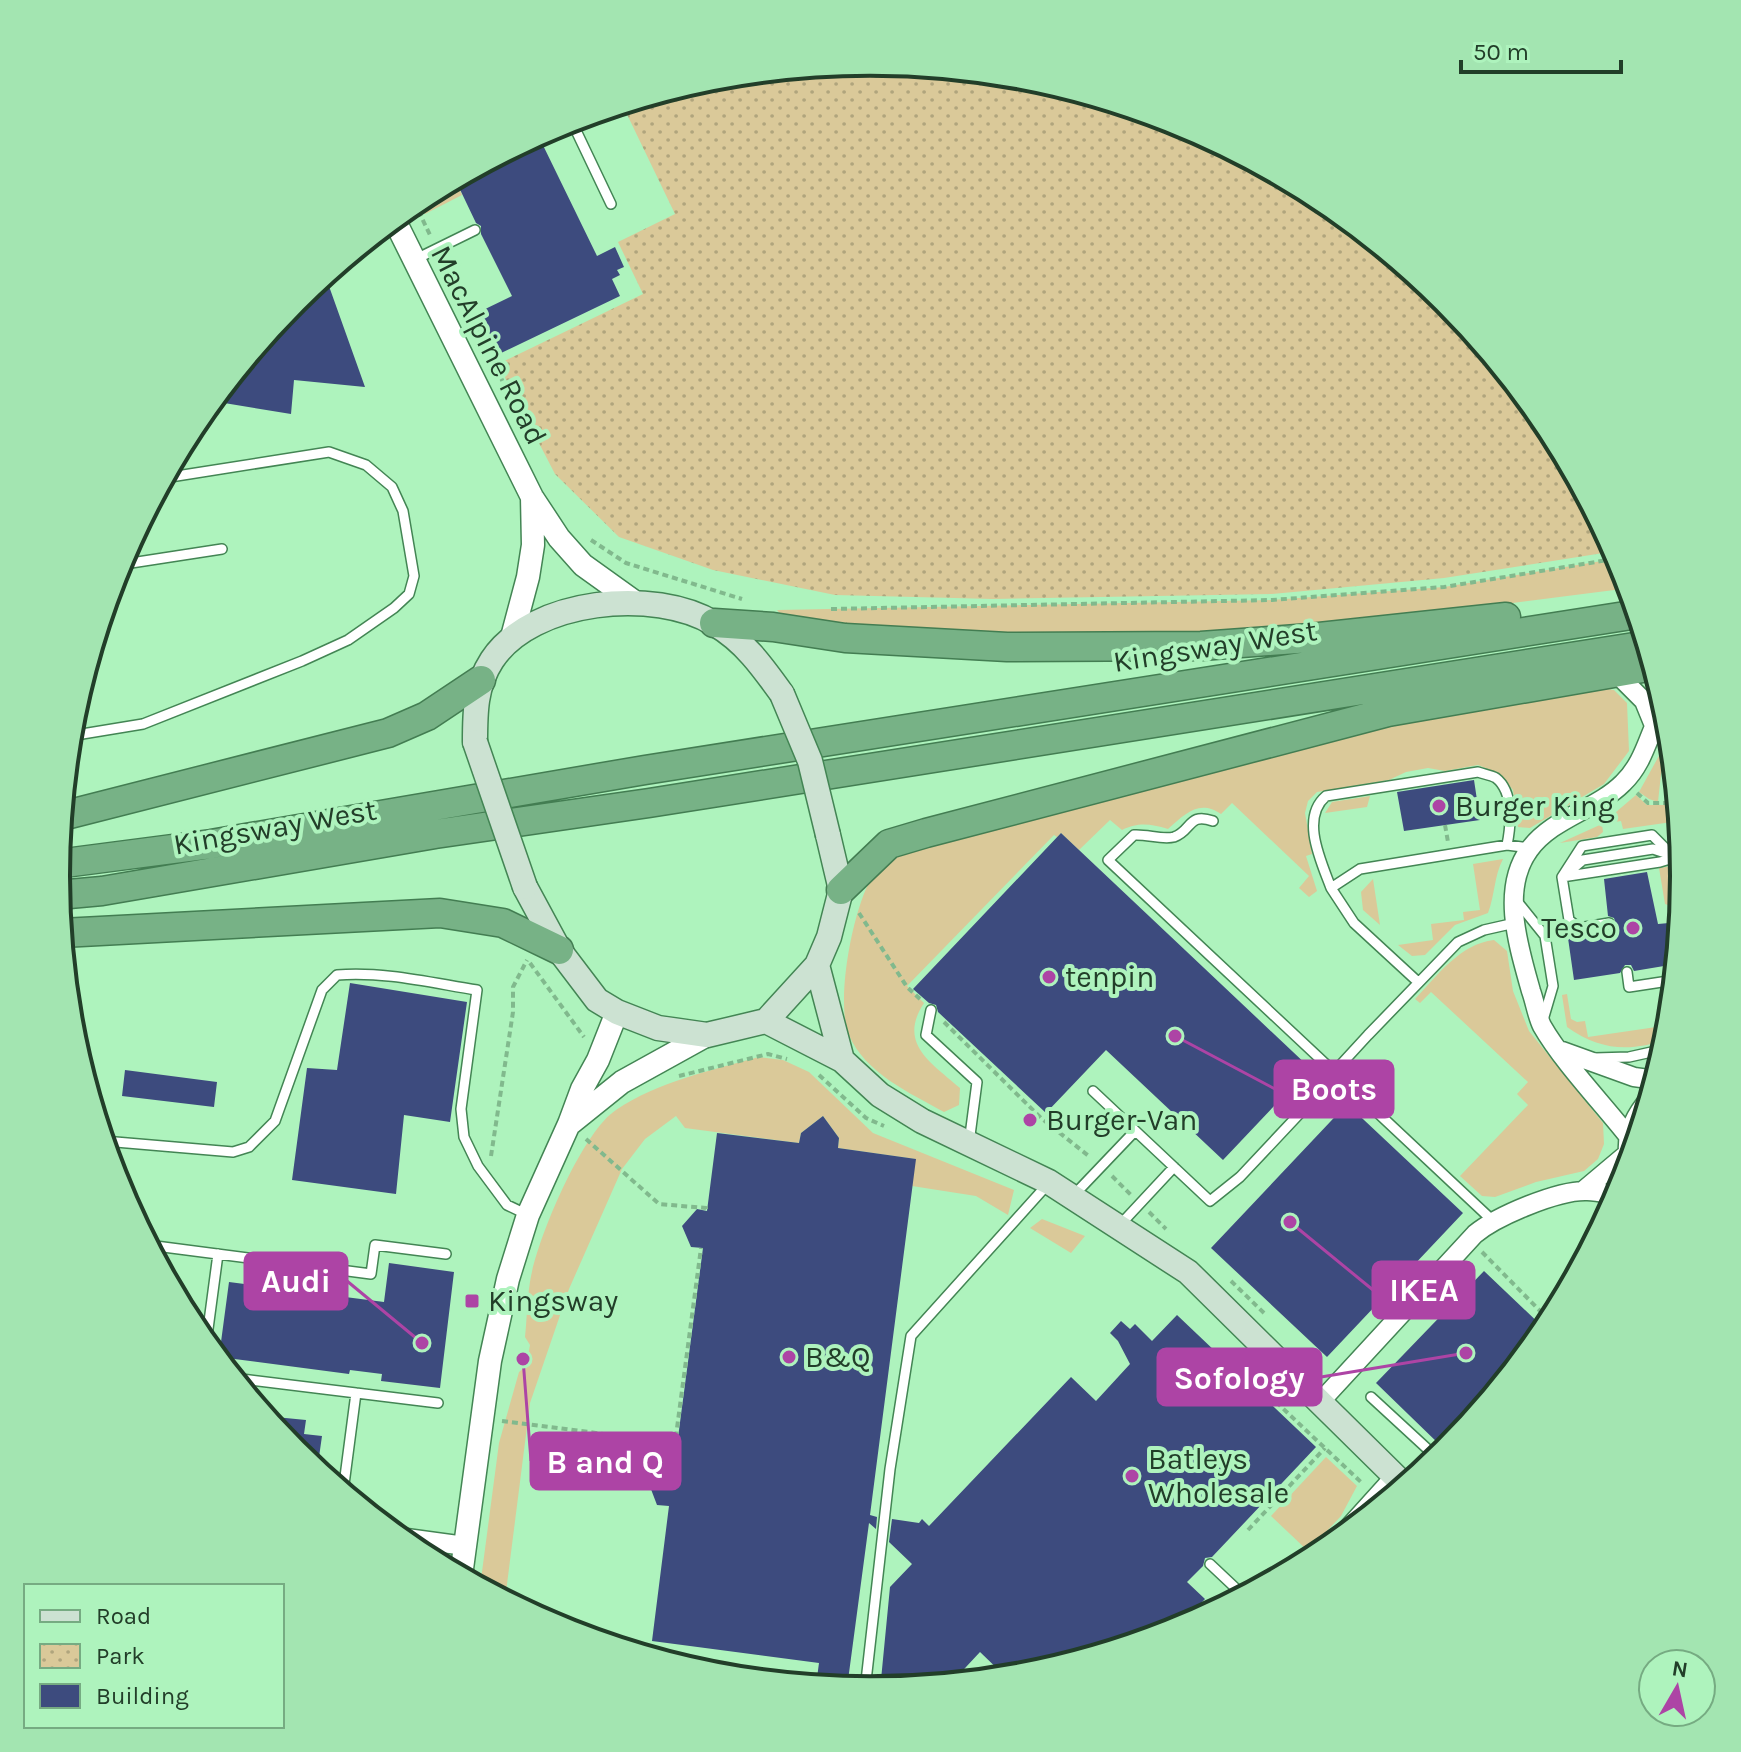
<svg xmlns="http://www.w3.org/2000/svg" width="1741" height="1752" viewBox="0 0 1741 1752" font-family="Karla,sans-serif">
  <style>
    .grass { fill: #dac999 }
    .park { fill: url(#park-dots) }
    .building { fill: #3d4b7e }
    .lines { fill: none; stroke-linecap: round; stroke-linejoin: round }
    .service-casing { stroke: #438554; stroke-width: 12 }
    .minor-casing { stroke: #438554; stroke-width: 21 }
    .tertiary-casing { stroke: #438554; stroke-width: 25 }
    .secondary-casing { stroke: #438554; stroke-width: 27 }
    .trunk-casing { stroke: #437d52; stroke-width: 31 }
    .path { stroke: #81b98d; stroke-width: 4; stroke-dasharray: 6 4; stroke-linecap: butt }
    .service { stroke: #fff; stroke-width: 9 }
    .minor { stroke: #fff; stroke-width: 18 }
    .tertiary { stroke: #fff; stroke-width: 22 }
    .secondary { stroke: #cce2d2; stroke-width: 24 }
    .trunk { stroke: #77b286; stroke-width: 28 }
    .secondary-bridge-casing { stroke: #438554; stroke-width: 27; stroke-linecap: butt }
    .secondary-bridge { stroke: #cce2d2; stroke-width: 24 }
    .poi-dot { fill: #ad44a5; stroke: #aef3bd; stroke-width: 3 }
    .labels { text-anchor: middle; stroke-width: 8; stroke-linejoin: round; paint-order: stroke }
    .street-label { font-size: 30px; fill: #223e29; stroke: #aef3bd }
    .poi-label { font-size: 30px; fill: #223e29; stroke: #aef3bd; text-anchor: start }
    .rim { fill: none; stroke: #223e29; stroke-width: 4 }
    .leader { fill: none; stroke: #ad44a5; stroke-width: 3 }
    .callout-dot { fill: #ad44a5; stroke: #aef3bd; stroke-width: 3 }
    .callout { fill: #ad44a5; stroke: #ad44a5; stroke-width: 3 }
    .callout-label { font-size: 32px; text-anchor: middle; font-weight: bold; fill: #fff }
  </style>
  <defs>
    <pattern id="park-dots" width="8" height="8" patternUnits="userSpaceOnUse" patternTransform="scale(2)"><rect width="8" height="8" fill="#dac999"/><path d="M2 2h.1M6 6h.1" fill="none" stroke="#b0a57d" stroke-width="1.8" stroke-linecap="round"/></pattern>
  </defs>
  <rect width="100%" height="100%" fill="#aef3bd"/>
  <path class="grass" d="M455,179L462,195L425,214L418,199Z
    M1620,558L1630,588L1308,629L1155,637L864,630L781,615L777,610L1272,600L1444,587Z
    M1591,687L1614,690L1627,703L1629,751L1604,784L1530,828L1518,827L1513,790L1500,774L1478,765L1445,771L1428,768L1406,772L1389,780L1317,792L1308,801L1305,813L1312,854L1306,856L1317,891L1309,897L1299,888L1309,876L1232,803L1221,814C1199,799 1185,814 1168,829C1150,824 1139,822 1122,830L1110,820L1079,850L1061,833L1057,837L1054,835L907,986L924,1003C897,1044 932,1063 960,1088L959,1105L944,1112C910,1093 865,1073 849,1035C835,1002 853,909 871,879C876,870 885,862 891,855L1470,704Z
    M1671,734L1672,748L1661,774L1658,802L1649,799L1639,792Z
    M1636,795L1647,805H1670L1672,822L1623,829L1621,821L1602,824L1603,832L1597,837L1560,843L1602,824Z
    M1370,796L1367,807L1325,813L1332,802Z
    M1503,859C1494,876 1495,895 1488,913L1455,925L1425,955L1412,956L1398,945L1433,940L1431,924L1464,920L1463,912L1480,910L1473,864Z
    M1672,866L1684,873L1685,877L1680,930L1676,908L1665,904L1659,868Z
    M1373,879L1380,925L1363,910L1361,892Z
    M1494,940L1507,951L1513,991L1529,1031L1603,1123L1604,1144L1598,1159L1584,1171L1536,1182L1495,1197L1482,1196L1460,1176L1528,1105L1517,1094L1528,1082L1431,992L1420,1003L1415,999C1438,975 1460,944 1494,940Z
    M1567,994L1571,1019L1577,1022L1585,1021L1588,1037L1670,1025L1668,1039C1630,1052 1601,1051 1567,1027L1562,995Z
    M759,1057L783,1060L809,1072L873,1133L1014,1190L1008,1215L976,1196L912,1186L915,1159L838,1148L839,1138L823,1116L801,1133L799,1143L685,1128L676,1116L645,1139L622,1169L569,1289L530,1403L505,1600L480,1587L499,1443L519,1372L526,1366L530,1345L525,1337C527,1319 527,1300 530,1282C536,1241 582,1132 616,1110C659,1081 710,1071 759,1057Z
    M1042,1219L1085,1236L1071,1253L1030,1228Z
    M1326,1457L1357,1486L1341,1516L1308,1551L1271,1516Z"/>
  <path class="park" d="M871,62L1030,77L1183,124L1323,199L1447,300L1548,424L1616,551L1444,578L1272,594L993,599L835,595L713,570L619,537L555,474L498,364L643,294L618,242L675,214L622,104L712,77Z"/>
  <path class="building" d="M538,135L597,256L615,247L624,267L617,270L620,275L612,279L620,296L499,354L479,312L512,296L481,234V226L476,223L455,179Z
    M325,275L365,387L294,380L291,414L212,401L295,300Z
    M1474,780L1480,820L1404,831L1397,792Z
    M1061,833L1310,1068L1223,1160L1106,1050L1046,1113L938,1012L936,1005L929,1003L913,989Z
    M1647,872L1658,924L1669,923L1676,964L1634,971L1631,965H1625L1620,973L1574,980L1568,938L1610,932L1616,925L1614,918L1608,916L1604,879Z
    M350,983L467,1002L450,1122L404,1115L396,1194L292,1180L307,1068L337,1070Z
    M125,1070L217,1082L214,1107L122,1096Z
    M1347,1104L1463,1213L1327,1357L1211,1248Z
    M823,1116L839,1138L838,1148L916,1159L870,1515L877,1517L876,1529L869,1523L847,1688L816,1685L819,1663L652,1641L669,1506L657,1505L649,1484L664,1467L674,1468L703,1248L691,1247L682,1226L697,1209L707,1211L717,1133L799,1143L801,1133Z
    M389,1263L454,1272L440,1388L381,1381L382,1374L350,1370L349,1374L219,1357L229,1282L384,1302Z
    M1484,1271L1546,1330L1509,1376L1441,1446L1376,1383Z
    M1177,1315L1316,1447L1212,1557L1205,1558L1203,1566L1187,1582L1205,1599L1175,1631L1029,1675L1006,1677L980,1652L952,1682L880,1690L890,1587L912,1564L889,1542L892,1519L919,1523L922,1519L929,1526L1071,1377L1096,1401L1130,1364L1118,1341L1110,1333L1121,1321L1130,1329L1135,1324L1152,1341Z
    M265,1416L306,1420L304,1434L322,1436L317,1471L294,1452Z"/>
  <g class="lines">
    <g class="service-casing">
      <path id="service" d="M571,120L611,204
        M416,259L475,230
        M118,565L222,549
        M70,736L143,724L302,661L348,640L394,608L409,594L414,576L403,511L392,487L366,465L329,452L164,478
        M1213,821C1188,812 1192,831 1174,837C1162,840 1147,834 1134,835L1108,860L1492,1220
        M1571,870L1583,860L1653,849L1671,855
        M1562,877L1582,846L1652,835L1673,856
        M1331,888C1321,861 1300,818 1326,796L1478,772C1483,774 1491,775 1496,778C1514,792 1511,825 1507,845
        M1516,900L1545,936L1553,986L1543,1020
        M1609,923L1579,928L1569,920L1562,877L1660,862L1683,855
        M1627,972L1629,987L1675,980
        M1418,982L1354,923L1331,888L1360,869L1507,845L1530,848
        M931,1010L926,1035L977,1082L969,1143
        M1595,1058L1629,1057L1665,1049
        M1093,1091L1210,1201L1240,1177L1319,1093L1334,1072L1368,1035L1458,942L1484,930L1515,923
        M104,1141L233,1152L249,1147L275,1121L322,990L337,975C383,971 432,983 477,990L461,1109L464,1137L478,1166L507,1205L528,1215
        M1074,1195L1135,1131
        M1119,1226L1174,1167
        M148,1245L371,1274L375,1245L446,1254
        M206,1344L218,1254
        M234,1378L438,1403
        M1371,1397L1434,1455L1441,1456
        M343,1492L356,1393
        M1316,1557L1390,1475
        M1210,1564L1244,1596
        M865,1690L890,1469L911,1336L1047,1185"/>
    </g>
    <g class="minor-casing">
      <path id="minor" d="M1615,672L1644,701L1653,723
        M1562,1051L1634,1077L1656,1080
        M1628,1136C1602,1103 1562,1061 1542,1026C1537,1016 1535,1002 1531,991C1519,948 1500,890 1529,850C1552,818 1596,810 1623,783C1646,761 1649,730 1665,704
        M1630,1163C1623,1138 1634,1116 1650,1098
        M1584,1190L1628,1153
        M1322,1400L1475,1234C1497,1216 1558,1190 1587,1191C1597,1191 1608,1194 1619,1196
        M399,1537L465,1546"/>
    </g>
    <g class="tertiary-casing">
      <path id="tertiary" d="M394,219L532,497L559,538L583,565L636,603
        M512,637L528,577L533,545L532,497
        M571,1123L622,1082L707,1035
        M461,1576L490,1361L508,1279L528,1215L569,1124L582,1089L598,1060L617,1012"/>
    </g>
    <g class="secondary-casing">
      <path id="secondary" d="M475,742C475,713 475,686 492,660C532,599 655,587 715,624C744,641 762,666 782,694
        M525,887L559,950L597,1000L617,1012L658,1028L707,1035L766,1021L817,965L829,937L841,890L828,835
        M817,965L842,1060
        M766,1021L842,1060L880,1095L922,1121L1049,1182L1188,1272L1405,1486"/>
    </g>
    <g class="trunk-casing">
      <path id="trunk" d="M714,623L773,627L845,638L1007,647L1201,646L1310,638L1506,617
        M62,816L388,733L427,716L481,680
        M57,864L211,844L645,770L1638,614
        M841,890L889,844L926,833L1388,712L1654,666
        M58,895L102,891L435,834L649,803L1647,645
        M62,933L440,913L503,923L559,950"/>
    </g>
    <path class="path" d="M414,202L431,237
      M442,259L493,359L513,406
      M591,540L626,563L742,599
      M831,609L1272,600L1444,587L1620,558
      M1637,793L1648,803H1671L1674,825L1680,824
      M1445,825L1448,842
      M859,913L907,987L920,999
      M530,963L584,1037
      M65,971L73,956
      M944,1022L1041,1118L1090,1157
      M819,1075L866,1118L884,1126
      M679,1076L768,1054L787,1059
      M586,1139L659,1204L706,1208V1210
      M491,1156L513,1012V987L527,960
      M1112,1176L1131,1195
      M1149,1212L1166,1229
      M1482,1252L1551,1322
      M1231,1281L1265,1314
      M1281,1395L1275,1401L1362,1483
      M502,1421L675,1443L701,1248
      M1248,1530L1325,1448"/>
    <use href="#service" class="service"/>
    <use href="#minor" class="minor"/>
    <use href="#tertiary" class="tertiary"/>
    <use href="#secondary" class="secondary"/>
    <use href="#trunk" class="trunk"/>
    <g class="secondary-bridge-casing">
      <path id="secondary-bridge" d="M782,694L810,761L828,835
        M475,742L525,887"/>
    </g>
    <use href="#secondary-bridge" class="secondary-bridge"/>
  </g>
  <g class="poi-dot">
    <circle cx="1439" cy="806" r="8"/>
    <circle cx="1633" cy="928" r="8"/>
    <circle cx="1049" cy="977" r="8"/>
    <circle cx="1030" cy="1120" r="8"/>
    <rect x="464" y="1293" width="16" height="16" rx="4"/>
    <circle cx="789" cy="1357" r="8"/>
    <circle cx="1132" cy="1476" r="8"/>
  </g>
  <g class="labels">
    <g class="street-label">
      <text transform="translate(489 345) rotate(63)" y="10">MacAlpine Road</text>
      <text transform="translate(1215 646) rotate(-9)" y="10">Kingsway West</text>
      <text transform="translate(275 827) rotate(-10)" y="10">Kingsway West</text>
    </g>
    <g class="poi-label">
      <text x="1455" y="816">Burger King</text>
      <text x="1617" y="938" text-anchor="end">Tesco</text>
      <text x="1065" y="987">tenpin</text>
      <text x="1046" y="1130">Burger-Van</text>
      <text x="488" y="1311">Kingsway</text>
      <text x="805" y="1367">B&amp;Q</text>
      <text x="1148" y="1469">Batleys<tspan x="1148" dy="34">Wholesale</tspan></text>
    </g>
  </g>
  <path d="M0 0H1741V1752H0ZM70 876a800 800 0 1 1 1600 0a800 800 0 1 1-1600 0Z" fill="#a3e5b1" fill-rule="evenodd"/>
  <path class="rim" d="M70 876a800 800 0 1 1 1600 0a800 800 0 1 1-1600 0Z"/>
  <path class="leader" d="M1175 1036L1275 1089M422 1343L347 1281M1290 1222L1373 1290M1466 1353L1321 1377M523 1359L531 1461"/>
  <g class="callout-dot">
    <circle cx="1175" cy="1036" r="8"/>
    <circle cx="422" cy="1343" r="8"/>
    <circle cx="1290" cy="1222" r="8"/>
    <circle cx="1466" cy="1353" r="8"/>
    <circle cx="523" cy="1359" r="8"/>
  </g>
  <g class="callout">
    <rect x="1275" y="1061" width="118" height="56" rx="8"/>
    <rect x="245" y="1253" width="102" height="56" rx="8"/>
    <rect x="1373" y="1262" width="101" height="56" rx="8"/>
    <rect x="1158" y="1349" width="163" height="56" rx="8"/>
    <rect x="531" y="1433" width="149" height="56" rx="8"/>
  </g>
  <g class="callout-label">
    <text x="1334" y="1100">Boots</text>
    <text x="296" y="1292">Audi</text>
    <text x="1424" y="1301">IKEA</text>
    <text x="1239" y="1389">Sofology</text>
    <text x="605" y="1473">B and Q</text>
  </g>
  <rect x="24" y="1584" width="260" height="144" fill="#aef3bd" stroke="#76ab82" stroke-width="2"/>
  <rect x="40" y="1610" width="40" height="12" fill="#cce2d2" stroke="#76ab82" stroke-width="2"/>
  <text x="96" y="1624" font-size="24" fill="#223e29">Road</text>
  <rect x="40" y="1644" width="40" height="24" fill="url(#park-dots)" stroke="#76ab82" stroke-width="2"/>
  <text x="96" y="1664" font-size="24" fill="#223e29">Park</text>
  <rect x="40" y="1684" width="40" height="24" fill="#3d4b7e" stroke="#76ab82" stroke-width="2"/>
  <text x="96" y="1704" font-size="24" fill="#223e29">Building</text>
  <g transform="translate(1677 1688) rotate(9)"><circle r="38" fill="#aef3bd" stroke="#76ab82" stroke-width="2"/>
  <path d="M0-6L14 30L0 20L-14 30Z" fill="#ad44a5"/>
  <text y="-12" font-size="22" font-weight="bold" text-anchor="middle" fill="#223e29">N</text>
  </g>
  <path d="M1461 60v12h160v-12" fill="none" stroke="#223e29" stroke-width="4"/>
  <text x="1473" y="60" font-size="24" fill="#223e29" stroke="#aef3bd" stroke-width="6" paint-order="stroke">50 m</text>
</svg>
